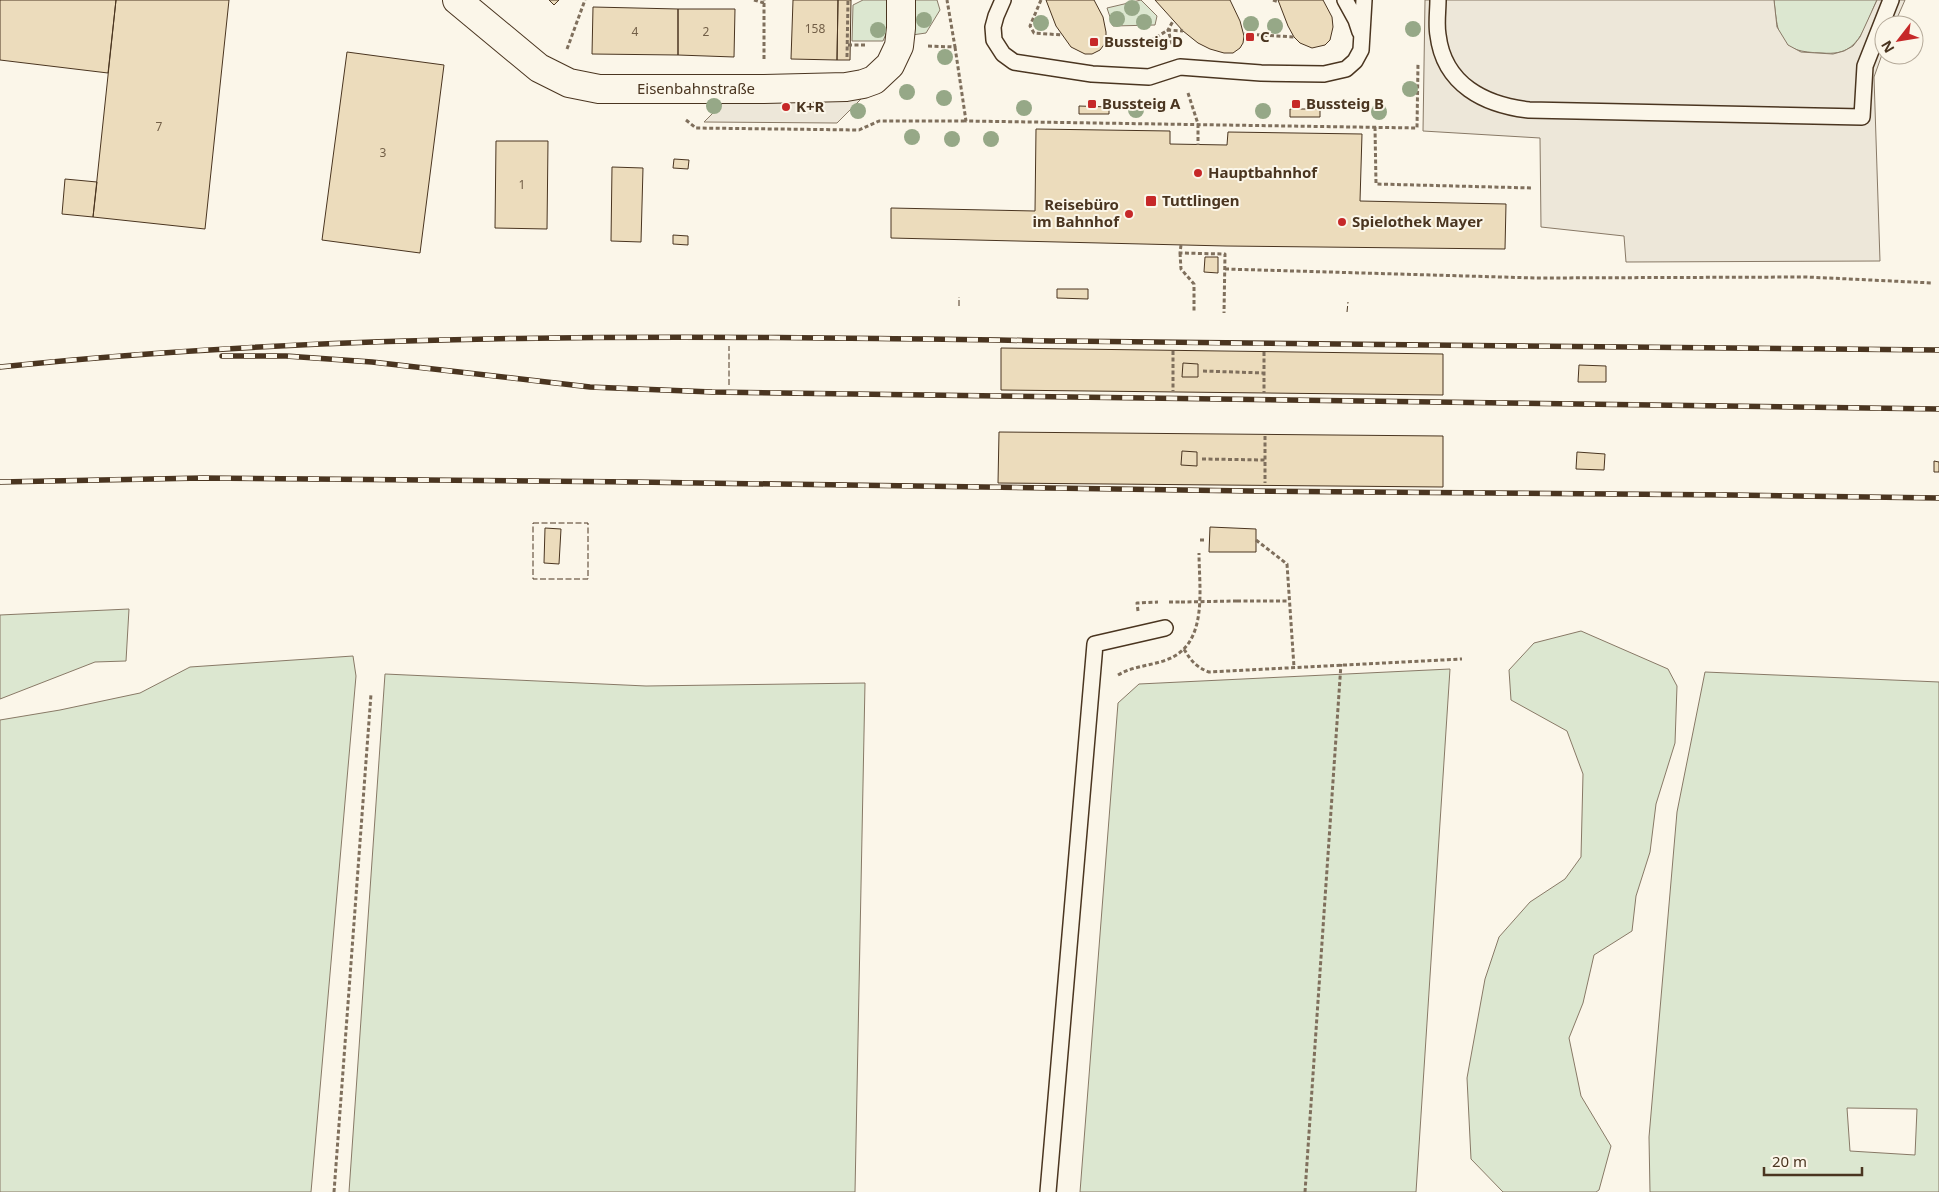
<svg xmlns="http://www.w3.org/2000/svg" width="1939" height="1192" viewBox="0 0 1939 1192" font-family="'Noto Sans',sans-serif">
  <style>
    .green { fill: #dce7d0; stroke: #887966; fill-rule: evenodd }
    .parking { fill: #ede7d9; stroke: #887966 }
    .building { fill: #ecdcbc; stroke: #4a3520 }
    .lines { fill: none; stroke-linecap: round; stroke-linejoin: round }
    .service-casing { stroke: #4a3520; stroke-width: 18 }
    .minor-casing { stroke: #4a3520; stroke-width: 30 }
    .path { stroke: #7f6f5c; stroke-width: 3; stroke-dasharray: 4 2.5; stroke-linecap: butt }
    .service { stroke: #fbf6e9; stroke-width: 15 }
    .minor { stroke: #fbf6e9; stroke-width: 28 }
    .rail-casing { stroke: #4a3520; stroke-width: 5.5 }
    .rail { stroke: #fbf6e9; stroke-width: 4; stroke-dasharray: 11; stroke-linecap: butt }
    .path-bridge { stroke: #7f6f5c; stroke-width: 3; stroke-dasharray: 4 2.5; stroke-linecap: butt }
    .fence { stroke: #4a3520; stroke-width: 1; stroke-dasharray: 6 2.5; stroke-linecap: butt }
    .tree { fill: #96a887 }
    .poi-dot { fill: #c62828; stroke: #fbf6e9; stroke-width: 2 }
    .labels { text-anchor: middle; stroke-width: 4; stroke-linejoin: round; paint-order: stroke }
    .number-label { font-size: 12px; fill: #725f47 }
    .poi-label { font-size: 15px; font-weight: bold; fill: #4a3520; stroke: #fbf6e9; text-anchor: start }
    .street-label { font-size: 15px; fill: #4a3520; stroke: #fbf6e9 }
  </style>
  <rect width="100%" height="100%" fill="#fbf6e9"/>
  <path class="green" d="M863,0H890L889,27L883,41H852L853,5Z
    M911,0H937L940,10L926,33L912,35Z
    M1141,0L1157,16L1155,25L1113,26L1107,8Z
    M1774,0H1877C1870,14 1865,33 1854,44C1845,53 1834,54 1822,53C1779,52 1778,39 1774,0Z
    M129,609L126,661L95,662L0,699V615Z
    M1581,631L1668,669L1677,686L1675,743L1656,804L1650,852L1636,896L1632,931L1594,955L1583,1003L1569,1038L1581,1096L1611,1146L1599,1190L1596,1192H1503L1471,1159L1467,1078L1485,979L1499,937L1530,902L1565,879L1581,857L1583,774L1567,731L1511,700L1509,670L1534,643Z
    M353,656L356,676L311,1192H0V720L60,710L140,693L190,667Z
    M1450,669L1416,1192H1080L1118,703L1139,684Z
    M1705,672L1939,682V1192H1650L1649,1137L1677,812ZM1847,1108L1917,1109L1915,1155L1850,1151Z
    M385,674L646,686L865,683L855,1192H349Z"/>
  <path class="parking" d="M1425,0H1774L1777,27L1788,45L1801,52L1833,54L1844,51L1853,46L1860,37L1877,0H1905L1894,25H1884V49L1874,77L1880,261L1626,262L1624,236L1541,227L1540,138L1423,131Z
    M737,89L868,92L837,123L704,122Z"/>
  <path class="building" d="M0,0H116L108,73L0,60Z
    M116,0H229L205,229L93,217Z
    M549,0H559L554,5Z
    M793,0H838L837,60L791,59Z
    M838,0H851L850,60H837Z
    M1046,0H1094L1103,17L1106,32V42L1100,50L1092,54H1085L1071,47L1056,26Z
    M1155,0H1230L1240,21L1244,36L1243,43L1240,48L1233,53H1224L1210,49L1198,43L1183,31Z
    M1278,0H1323L1332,17L1333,27L1330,40L1325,45L1312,48L1300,43L1294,37L1288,26Z
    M593,7L678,9V55L592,54Z
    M678,9H735L734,57L678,55Z
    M347,52L444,65L420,253L322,240Z
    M1079,106L1109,107V114H1079Z
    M1290,109H1320V117H1290Z
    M1036,129L1170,131V144L1227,145L1228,132L1362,134L1360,201L1506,204L1505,249L1226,246L891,238V208L1035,211Z
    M496,141H548L547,229L495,228Z
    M674,159L689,160L688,169L673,168Z
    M612,167L643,168L641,242L611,241Z
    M65,179L97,182L93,217L62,214Z
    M673,235L688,236V245L673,244Z
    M1205,257H1218V273L1204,272Z
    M1057,289H1088V299L1057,298Z
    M1001,348L1443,354V395L1001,390Z
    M1183,363L1198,364V377H1182Z
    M1579,365L1606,366V382H1578Z
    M999,432L1443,436V487L998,483Z
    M1182,451L1197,452V466L1181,465Z
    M1577,452L1605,454L1604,470L1576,469Z
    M1934,461L1939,462V472H1934Z
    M1210,527L1256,529V552H1209Z
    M545,528L561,529L559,564L544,563Z"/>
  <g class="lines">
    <g class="service-casing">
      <path id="service" d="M1003,0L996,16L993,27L994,40L1003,54L1014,62L1092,74L1149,77L1180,67L1261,73L1324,74L1346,69L1355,61L1361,50L1364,0
        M1345,0L1356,20L1360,32
        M1438,0C1438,11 1436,24 1438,35C1444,85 1485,105 1529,110L1862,117L1865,66L1891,0
        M1048,1192L1095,644L1165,628"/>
    </g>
    <g class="minor-casing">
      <path id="minor" d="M457,0L539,68L569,83L599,89H764L846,87L863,84L874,80L890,65L899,46L901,28V0"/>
    </g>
    <path class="path" d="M754,0L764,3
      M1041,0L1030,26L1034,33L1062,35
      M1273,0L1279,2
      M1244,34L1294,37
      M1106,39L1147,43L1168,30L1183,31
      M1172,44L1168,30L1173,21
      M848,45H865
      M928,46L955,47L947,0
      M955,47L966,121L1417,128L1418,63
      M567,49L585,0
      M847,57L848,0
      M764,59V0
      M1188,93L1198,124V145
      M686,120L696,128L859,130L879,121H966
      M1375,127L1376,184L1532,188
      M1181,245L1180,253L1225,254L1224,313
      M1180,253L1181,269L1194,284V313
      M1225,269L1536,278L1807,277L1933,283
      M1173,351V391
      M1264,352V393
      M1203,371L1264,373
      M1265,436V483
      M1202,459L1265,460
      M1200,540H1206
      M1256,540L1287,564L1294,667
      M1237,601H1289
      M1169,602H1181
      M1138,611L1137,603L1158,602
      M1184,649C1191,661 1196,667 1209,672L1462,659
      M1118,675C1133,666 1150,666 1166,660C1209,645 1199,589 1199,553
      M334,1192L371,694
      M1305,1192L1341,664"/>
    <use href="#service" class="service"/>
    <use href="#minor" class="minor"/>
    <g class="rail-casing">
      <path id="rail" d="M222,356H286L372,362L590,387L712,392L1939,409
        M0,367C353,330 707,336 1062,341C1354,345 1647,347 1939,350
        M0,482L203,478L636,482L1249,491L1732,495L1939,498"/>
    </g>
    <use href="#rail" class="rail"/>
    <path class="path-bridge" d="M1181,602L1237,601"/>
    <path class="fence" d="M959,306V297
      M1347,312L1348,302
      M729,385V346
      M533,523H588V579H533Z"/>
  </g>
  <g class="tree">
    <circle cx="1132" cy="8" r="8"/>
    <circle cx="1117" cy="19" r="8"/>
    <circle cx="924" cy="20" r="8"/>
    <circle cx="1144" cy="22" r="8"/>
    <circle cx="1041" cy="23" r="8"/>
    <circle cx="1251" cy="24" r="8"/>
    <circle cx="1275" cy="26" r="8"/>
    <circle cx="1413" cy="29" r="8"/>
    <circle cx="878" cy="30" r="8"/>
    <circle cx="945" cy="57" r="8"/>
    <circle cx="1410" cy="89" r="8"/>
    <circle cx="907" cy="92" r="8"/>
    <circle cx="944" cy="98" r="8"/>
    <circle cx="714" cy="106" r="8"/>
    <circle cx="1024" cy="108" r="8"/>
    <circle cx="1136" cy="110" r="8"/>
    <circle cx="858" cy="111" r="8"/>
    <circle cx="1263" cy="111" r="8"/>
    <circle cx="1379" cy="112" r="8"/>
    <circle cx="912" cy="137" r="8"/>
    <circle cx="952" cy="139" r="8"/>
    <circle cx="991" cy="139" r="8"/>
  </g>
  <g class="poi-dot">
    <rect x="1245" y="32" width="10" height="10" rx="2.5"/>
    <rect x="1089" y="37" width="10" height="10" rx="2.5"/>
    <rect x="1087" y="99" width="10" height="10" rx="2.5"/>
    <rect x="1291" y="99" width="10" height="10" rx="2.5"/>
    <circle cx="786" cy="107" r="5"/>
    <circle cx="1198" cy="173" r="5"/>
    <rect x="1145" y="195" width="12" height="12" rx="2.5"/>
    <circle cx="1129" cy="214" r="5"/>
    <circle cx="1342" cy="222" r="5"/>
  </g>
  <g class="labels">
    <g class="number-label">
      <text x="815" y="33">158</text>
      <text x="635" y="36">4</text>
      <text x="706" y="36">2</text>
      <text x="159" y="131">7</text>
      <text x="383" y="157">3</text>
      <text x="522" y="189">1</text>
    </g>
    <g class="poi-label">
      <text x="1260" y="42">C</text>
      <text x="1104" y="47">Bussteig D</text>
      <text x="1102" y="109">Bussteig A</text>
      <text x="1306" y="109">Bussteig B</text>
      <text x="796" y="112">K+R</text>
      <text x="1208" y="178">Hauptbahnhof</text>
      <text x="1162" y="206">Tuttlingen</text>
      <text x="1119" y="210" text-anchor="end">Reisebüro<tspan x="1119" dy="17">im Bahnhof</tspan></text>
      <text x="1352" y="227">Spielothek Mayer</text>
    </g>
    <g class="street-label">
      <text x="696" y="94">Eisenbahnstraße</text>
    </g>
  </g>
  <g transform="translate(1899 40) rotate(239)"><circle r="24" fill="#fbf6e9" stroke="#b4a999"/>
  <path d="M0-4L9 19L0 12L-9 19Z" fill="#c62828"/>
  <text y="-8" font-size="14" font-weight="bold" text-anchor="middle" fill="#4a3520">N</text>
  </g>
  <path d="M1764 1167v8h98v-8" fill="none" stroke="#4a3520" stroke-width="2.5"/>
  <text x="1772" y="1167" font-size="15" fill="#4a3520" stroke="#fbf6e9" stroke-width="4" paint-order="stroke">20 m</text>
</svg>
